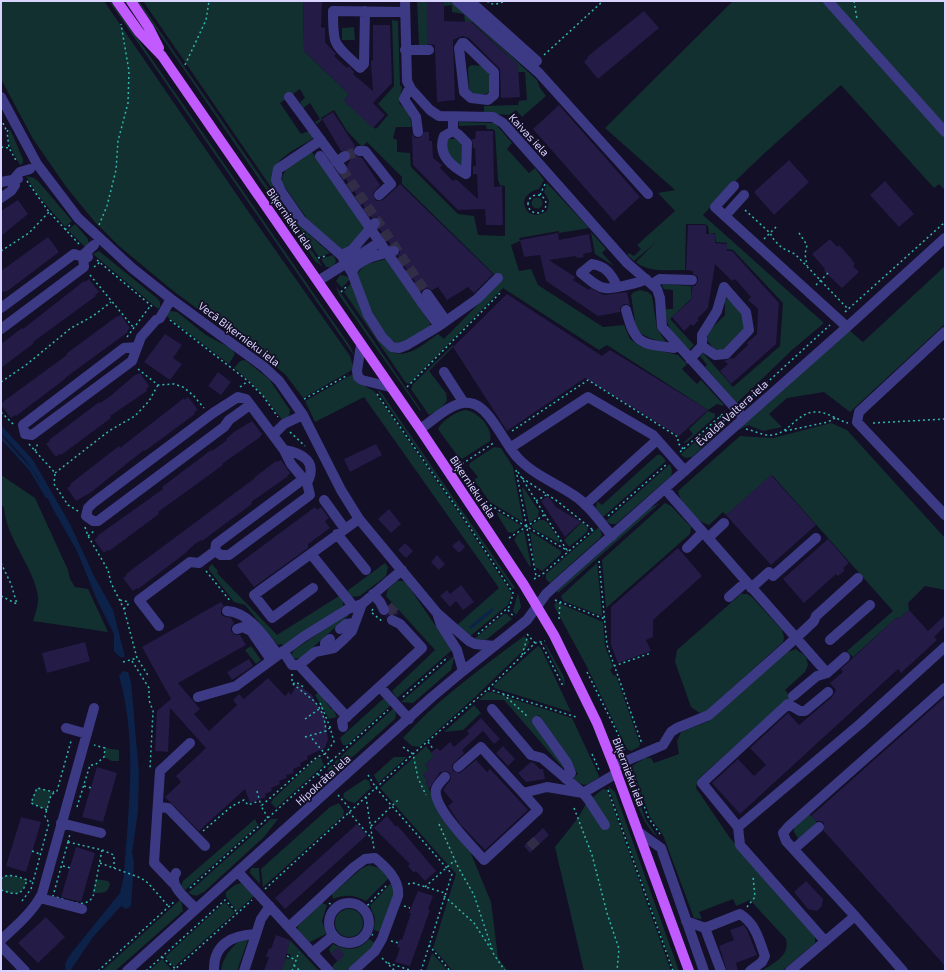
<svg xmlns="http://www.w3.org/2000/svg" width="946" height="972" viewBox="0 0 946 972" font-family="'Exo 2',sans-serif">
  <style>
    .green { fill: #12302f }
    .water { fill: #0c2248 }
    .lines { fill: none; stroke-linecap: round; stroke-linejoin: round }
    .stream { stroke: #0c2248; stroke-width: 3 }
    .building { fill: #241b47 }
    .minor-tunnel { stroke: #312d47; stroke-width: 10; stroke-dasharray: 10 5; stroke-linecap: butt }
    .path { stroke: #2fb8b0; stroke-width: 1.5; stroke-dasharray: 2 3; stroke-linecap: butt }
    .minor { stroke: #3d3a85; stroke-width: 10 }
    .major { stroke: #c25bff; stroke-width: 10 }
    .minor-bridge { stroke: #3d3a85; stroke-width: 10 }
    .labels { text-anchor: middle; stroke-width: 3.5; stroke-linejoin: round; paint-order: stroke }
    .street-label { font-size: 11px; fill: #d9d4ff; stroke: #130f26 }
  </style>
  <rect width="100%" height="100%" fill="#130f26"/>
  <path class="green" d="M1,1H104L250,214L350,356L354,369L303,398L285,374L172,290L119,246L94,221L67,188L33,139L1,79Z
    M109,1H111L145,49L350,346L355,357Z
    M137,1H139L323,267L315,261Z
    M143,1H303L304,51L349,94L344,101L376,129L388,115L378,104L394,86L392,20L398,21L400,85L402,87L399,103L409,113L412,127H396L393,138L397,140V152L410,153L411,167L458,214L474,216L478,235L505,236V186L500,185L498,180L495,131L493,129H487L486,125L459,126V122L495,123L512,143L507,149L529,173L535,168L544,180L539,189C526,192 519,202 529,213C536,216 540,215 547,211L549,201L544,192L547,183L589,228L559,233V231L519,238L520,241L511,245L519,271L531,269L538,285L603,327L624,325L630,339L640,346L678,355L687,364L682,369L697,384L701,380L724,405V406L717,404L708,410L607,345L599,350L503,288L409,384L406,383L344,292L351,283C355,287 358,301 360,308C364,319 370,328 377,337C398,367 414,351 438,334L444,339L501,281L402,184V177L367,142L362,147L347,131L334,110L321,118L322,120L317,124L315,122L320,119L310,103L303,108L300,102L305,98L300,89L280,103L301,134L309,131L314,135L312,139C302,146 285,153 277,164C259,190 312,238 330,253L319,257Z
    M417,1H427L428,45H419Z
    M444,1H451L537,80L540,88L546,96L522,117L516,110L509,115L484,113V106L518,105L519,101L527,100L525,72H518V65L472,22H465L464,14L452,12V5L444,6Z
    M733,1H945V190L939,184L934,188L841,85C794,127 745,168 703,215L824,323L792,350L737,403L705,367L707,365L700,356L703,353L733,387L780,346L783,303L733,250L727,249V243L716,242L715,233L709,234L708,226L705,224H686L685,270C670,270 648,273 636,262L655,243L634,261L627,255L629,253L634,256L641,249L637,245L675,211L658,193L675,190L605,128Z
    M354,27L355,40H342V28Z
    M471,65L485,66L489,70L491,91L486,94H472L469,91L468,68Z
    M10,129L23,159V163L20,165C15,155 4,140 10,129Z
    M447,139H456L462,144L463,165L459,166L446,154Z
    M312,152L365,229L350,248L341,249L308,220L282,183C281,166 300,159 312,152Z
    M26,176L34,178L38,181L72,221L65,227L37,194Z
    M531.5 203a5.5 5.5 0 1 1 11 0a5.5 5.5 0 1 1-11 0Z
    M75,224L88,239L89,244L86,248L68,230Z
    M591,232L606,249L602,253L614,266L595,254Z
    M99,251L158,299L160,302V307L158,309L93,254Z
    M333,255L336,260L335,264L331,267H326L321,259Z
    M386,259L430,323V327L406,342L397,343C377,334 365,293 357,274L362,268L360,266Z
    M945,266V324L850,412L824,392L787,398L769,414L782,427L763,431L748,425L738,430L849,330L863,342Z
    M340,275L346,276L350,279L342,288L336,281Z
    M663,284L691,286V299L670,319L694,345L689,350C676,336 665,329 666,309H673V290L664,289L662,286Z
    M336,286L421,410L420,411L339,295Z
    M640,290L648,292L652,296L657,329L666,342C656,341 641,336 636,328L631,295L634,292Z
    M729,297L743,314L746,330L724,351L714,349L706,339L711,329L725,315V300Z
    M170,311L177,312L206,335L232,349L235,354L229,364L165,315Z
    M453,345V347L429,371L446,393L447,401L439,410L429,415L411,389L413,384Z
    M245,360L269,379L290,410L289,416L283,421C269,401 254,384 234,368L240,361Z
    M353,374L365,383L366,387L374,391L458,512L512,594L508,605L469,637L457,625L499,588L364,397L315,422L305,401Z
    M377,390L381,392L515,588L513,589Z
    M465,410C477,411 494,428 490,441L462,459L457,455L438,429C442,420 456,412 465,410Z
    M708,411L715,414V417L687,442L683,443L693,434L689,429Z
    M719,420L726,426L692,457L686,458L682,456L681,454Z
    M831,423L847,430L945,538V590L925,586L908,603L909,610L899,619L897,617L853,657L847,651L893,611L772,475L726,515L723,512L709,525C697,522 680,504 678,491L740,436L773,438Z
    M494,447L501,448L513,467L523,522L490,502L474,480L478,477L469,466L470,463Z
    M657,455H661L666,461L603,517L596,508L597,501L602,505Z
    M670,464L672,471L671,476L616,524H611L606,521Z
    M1,475L35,498L68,570L70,579L75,587L88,589L108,632L33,621C35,614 39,604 38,596C33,565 6,539 4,507L1,505Z
    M523,487L539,511L538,517L529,523L522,489Z
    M660,503L558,593L557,591L650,508Z
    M665,503L671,506L691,527L690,534L606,608L602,560Z
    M497,512L500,513L522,526L513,533L508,532L498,516Z
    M539,520H544L547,522L560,541L559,543L532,528V525Z
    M582,522L588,528L587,532L569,547L564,540Z
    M599,527L602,535L600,538L550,583L546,579V574Z
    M524,530L531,566L530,567L514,540L517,535Z
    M530,531L561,551V554L542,571L535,567Z
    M385,563L388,567L386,576L360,596L351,597L347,591Z
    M597,563L602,614V616L563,601L561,596Z
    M212,564L218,571L217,573L277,635L339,596L343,601V606L284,646L281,644L278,645L245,605L234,602L209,570V567Z
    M397,581H403L407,584L452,650L397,698L392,691L435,650L386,596L388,589Z
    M518,593L521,607L516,615L513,611Z
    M741,594H747L752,597L782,630L784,637L783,642L707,711L700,713L691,707L675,662L677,650Z
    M556,602L603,622L605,646L613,667L610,670L614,676L616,675L640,744L639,747L631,751L627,749L587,667L554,606Z
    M347,614L349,615L301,658L294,659L291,655L294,650Z
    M504,614H507L512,619L486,640L474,639Z
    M524,636L530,642L527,647L474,698L419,747L412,746L403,738C439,698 482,668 524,636Z
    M545,643L564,677L565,686L545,645Z
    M251,646L261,660L256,664L245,650Z
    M538,646L541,648L571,712L494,688V685Z
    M796,649L806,657L808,665L805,672L785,690L791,697L698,779L696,788L730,838L815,936V943L782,971H761C773,963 790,957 786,939L750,900L736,906L733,899L699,912L702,919L694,918L663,835L650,817L632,766L645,758H651L654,763L679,754L677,741L681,732L709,721L787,652Z
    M455,655L451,670L413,703L401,702Z
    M319,692L331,709H333L337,717L329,719L315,695Z
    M487,692H492L572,718L599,776L598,778C585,786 585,788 573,778L578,774L539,715L533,721L564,764L563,768L504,700H479Z
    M383,699H385L391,705L347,745H343L340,738Z
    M474,705L481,713L463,730L444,732Z
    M394,708L396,714L395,719L329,778L327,775L328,768Z
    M426,746L434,756L425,765L429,769L423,775L428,780L426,782L441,816L467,844L491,902L498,958L508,971H453L433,948L456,874L380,788Z
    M105,748L119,750V761H112L104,757Z
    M394,757H407L378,783L374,775Z
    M317,758H321L324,765L276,808L271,803L273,799Z
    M629,771L646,820L657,836C644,828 628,786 629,771Z
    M365,779L369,781L371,788L355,803L348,801L343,797L344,793Z
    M608,786L615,792L679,971H674Z
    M37,788L54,792L51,795L47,810L31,803Z
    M603,789L607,790L671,971H584L555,847L578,818L587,802L605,830L609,827L592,798Z
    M339,803L344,811L343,816L263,887L261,869L330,807Z
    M808,813L816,821V825L799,840L794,832V828Z
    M255,819L258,825L185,890L181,886L183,881Z
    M271,819H278L264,837L204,892L196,896L188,893Z
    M369,865L380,868L389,878L366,901C354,895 346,894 333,899L332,894L361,869Z
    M251,868H259L260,884L250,873Z
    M10,875L27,880C22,897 16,895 1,890V879L4,876Z
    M96,879L108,881L110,884C108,894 102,893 93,893Z
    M392,882L396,890L380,932L374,930L375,918L370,906Z
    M241,883L254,896L237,911L226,897V892L235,885Z
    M181,899L183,911L115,971H102Z
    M225,902L235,913L174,967L165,957Z
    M322,903L327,905L322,921L326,934L310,942H307L298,931V926Z
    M335 923a14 14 0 1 1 28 0a14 14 0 1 1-28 0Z
    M242,939L248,940L237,971H221C222,958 232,946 242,939Z
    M369,939L375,943L371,949L346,971H335L333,969V965L344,955L338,948L331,954L329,949L333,944C346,951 359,951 369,939Z
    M290,940L319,971H280L286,958L289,959L291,955L286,953Z
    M432,953L448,971H426Z
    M162,959L171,969L169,971H149Z"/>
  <path class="water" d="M1,425L33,460L70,524L94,576L113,610L125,657H120L114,651V634L97,600L77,551L53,509L37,476L24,458L1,433Z
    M123,671L128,672L131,682L139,773L138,811L132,853L134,862L131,906L126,909L121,906L93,937L70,971H66L65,964L69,956L120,893L124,876C128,811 138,741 119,676Z"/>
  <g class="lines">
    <path class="stream" d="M1,437L31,470L47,497
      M471,627L492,610"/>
  </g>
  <path class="building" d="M303,1L322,2L321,27L325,28V42L336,54L334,56L347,68L349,66L354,72L353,74L373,91L371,64V61L373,60V25H390L392,83L373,103L385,115L373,128L344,101L349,94L304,51Z
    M427,1H444V21L471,22L518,65L520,97L501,98L500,69L469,38L462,36L453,40L455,100L437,102L435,50V45L427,44Z
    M644,11L659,28L598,79L584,62L588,58L587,57Z
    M559,105L640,197L614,221L533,129Z
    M333,112L355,146L353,151L354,155L362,158L380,185L373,193L375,200L377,201L383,200L400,184L493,274L474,293L468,287L447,300L438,287L432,290L427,288L421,291L398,256L400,252L399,247L395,245H391L379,228L381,220L377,217L372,218L343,175L348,171L347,165L351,159V153L348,150L341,151L322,119Z
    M476,131H493L494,187L502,186L503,225H486L485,209L458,210L413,165L412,134L415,138H419L424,132H429V141H432L433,158L442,165L440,168L453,181L456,179L478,199L477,174H473V166H476L475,148H473L472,139H475Z
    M789,160L809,182L774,215L754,192Z
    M885,181L914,214L899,227L870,195Z
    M18,200L28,214L1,236V211Z
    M688,225H706V234H715V243L727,244V251H732L779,303L776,344L731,384L720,371L728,364L724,361L731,358L733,359L748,345L747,343L757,334L758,309L748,300L751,297L735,279L732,281L715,264L708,308L697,319L699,320L693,326L691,324L684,331L672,317L691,300L692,286H695L698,281V277L693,274V271L686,270Z
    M558,233L559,240L589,234L592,252L583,254L584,257L577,258L576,256L549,260L575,277L573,280L589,290L590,288L604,295L627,292L630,305L624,304L620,308V312L598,316L546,281L540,255L524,257L520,240Z
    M48,237L59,252L6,292L5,291L1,293V271Z
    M830,239L837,247L839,245L849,256L855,264L853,266L859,272L842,288L824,271L825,269L812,254Z
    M89,279L99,292L95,295L96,296L33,342L34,343L1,368V344L22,328L23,329L84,281L85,282Z
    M507,294L602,356L610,350L708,410L679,436L585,378L507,431L453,347Z
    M121,315L130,328L127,331L128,332L65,378V379L16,416L15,415L11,418L1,405L4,401L67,355L66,354L116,317Z
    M165,334L182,345L173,358L182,364L170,380L144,362Z
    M218,372L231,382L221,395L208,386Z
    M140,373L149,386L146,389L147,391L110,416L111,418L61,455L60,454L56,457L46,444L50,441L49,440L99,402L100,403L109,397L135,375Z
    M188,397L198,410L194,412L195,414L145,451L144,450L90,493L76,501L67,488L71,485L70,484L119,446L120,448L184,398V400Z
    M252,421L262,434L259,438L222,464L223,465L158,512L159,514L109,551L108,550L104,553L94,540L98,537L97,536L163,489L162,487L211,450L212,451L227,440L226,439L234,432Z
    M376,444L382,455L350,472L344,459Z
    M281,460L290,473L287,477L251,502L252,504L202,541L201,540L195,544L187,551V552L138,589L137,588L133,591L123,578L127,575L126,574L255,478V477L276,461L277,462Z
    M771,475L816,525L771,565L726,515Z
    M548,496L556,507L581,522L565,537L541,501Z
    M315,507L317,510L321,507L329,518L325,521L330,528L308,544V548L254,587L237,565Z
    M389,509L401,524L391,533L378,519Z
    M828,539L849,563L843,568L845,570L838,576L836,574L804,603L783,579Z
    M459,540L465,547L459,553L452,546Z
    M405,543L413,551L406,558L398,550Z
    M678,548L702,576L653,620V637L646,640L651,651L618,663L611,645V607Z
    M437,555L445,564L439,570L431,562Z
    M461,585L474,602L463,610L456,601L450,607L440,596L447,590L450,594Z
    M221,602L224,606L221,609V614L223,616L231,618L234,623L231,627V631L235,635H240L246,645L178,683L200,709L194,714L209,731L237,705L233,700L239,694L244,699L268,678L285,696L289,692L291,695L297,684L312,695L325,718L328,739L325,748L307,756L308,759L300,763L301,766L293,769L294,773L286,775L287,778L279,781L280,784L271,788L272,791L265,794L266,797L250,803L245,789L199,831L165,797L181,782L176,776L206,748L170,708L168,752L155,751L157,711L171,699L142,647Z
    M391,604L399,613L397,615L391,614L386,617L385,616L390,613L389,605Z
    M909,610L928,631L945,615V626L934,637L937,640L901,673L898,669L740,814L712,783L738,759L754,776L766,765L750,748L788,713L799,725L832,697L836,690L830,683L843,672L841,669L897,617L899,619Z
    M85,642L90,661L47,673L42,653Z
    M249,659L253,666L232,680L227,672Z
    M945,697V966L824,831V823L821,821H816L811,816Z
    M481,718L500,739L494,744L483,731L462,750L464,753L452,765L453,771L460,773L476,760L487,772L490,769L528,810L485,850L460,824L448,806L453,802L443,790L451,779L450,773L446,771L440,772L429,789L426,781L428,780L423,775L429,769L425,765L434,756L431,753L437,748L440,751L450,742L454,747L469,734L467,731Z
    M503,746L515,759L508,766L496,753Z
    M531,762L534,763L540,769H543L545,779L526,782L518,773Z
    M97,767L117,773L103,822L82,817Z
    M387,816L396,827L397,825L436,871L425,881L416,871L414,873L408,866L410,864L374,828Z
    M21,817L41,822L26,872L6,866Z
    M357,824L367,835L285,909L275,898Z
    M543,828L549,835L530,853L524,846Z
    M76,847L95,853L81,902L61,897Z
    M806,881L823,899L822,906L817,911L808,909L794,892Z
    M418,891L433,896L428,909L430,910L410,966L395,962L400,948L397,947L400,939L402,940L411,913H409Z
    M46,917L65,937L38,963L18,943Z
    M744,925L748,932L757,955L736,963L738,971H727L719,946L734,940L730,930Z
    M276,935L290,940L283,968L282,967L280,971H264L269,957H266L269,948L271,949Z
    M338,947L344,955L338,962L331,954Z"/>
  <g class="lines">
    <path class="minor-tunnel" d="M345,156L359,151
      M342,169L427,294
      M388,606L397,615
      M530,840L536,847"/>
    <path class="path" d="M487,1C492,6 498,4 505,1
      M854,1L857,19
      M544,55L603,1
      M185,65L206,20L209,1
      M3,123L7,132
      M8,130L7,132L9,148L17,162
      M1,147L9,148
      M27,181L49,212L79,244
      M528 204a9 9 0 1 1 18 0a9 9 0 1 1-18 0Z
      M540,195L545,184
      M745,210L770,233L774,240L782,248L795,254L848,309
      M99,225L107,206L116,170L118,141L128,103L129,71L121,24
      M65,230L71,224
      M799,233L807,245L805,254L807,266
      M764,239L777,226
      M1,251L29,233L49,212
      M318,258L326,256
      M97,260L154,308
      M94,267L100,262
      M90,275L133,327
      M816,285L828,273
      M341,292L347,286
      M845,312L945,222
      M170,320L248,381L263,396L278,417
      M127,337L151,305
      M138,369L158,385L174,384L183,387L193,395L204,408
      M1,382L26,365L71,328L93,316L111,302
      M240,387L248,381
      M407,387L502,291
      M377,394L459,511L513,593L510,606L478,634
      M304,399L348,375
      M743,402L748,400L830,325
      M1,412L14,425
      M720,416L725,422
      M873,423L945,419
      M746,429C755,431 763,436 773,435C790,432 798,412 815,412C826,411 837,420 848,423
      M512,431L588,380L678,437V443L683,449
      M785,431L828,422L835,418
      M290,432L305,446
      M29,444L55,473L54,484L68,505L78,511
      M35,451L38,443
      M680,452L725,412
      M462,464L495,442
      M516,470L536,576
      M518,472L568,552
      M55,473L109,431L135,416L149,401L158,385
      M522,478L557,501L593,530
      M536,501L548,494
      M490,505L568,551
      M608,516L667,464
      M85,527L88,536L108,570L111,583L124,609L137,658L149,677
      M88,536L94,531
      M509,538L544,515
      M599,561L607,645L642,744
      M1,563L11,584L17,604
      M206,571L231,602
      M534,579L544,573L594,529
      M1,596L17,604
      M120,600L129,602
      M555,600L605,619
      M124,609L130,602
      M373,609L371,612L383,622
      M508,610L514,617
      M559,619L560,602
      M527,634L535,643
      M541,643L563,686
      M522,655L528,635
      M132,661L149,688V700L153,711L150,769
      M123,662L137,658
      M614,666L651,653
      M587,672L618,734L624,750
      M292,674V683C311,700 323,701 326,731
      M293,684L296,682L305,688
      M488,689L576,717
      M503,694L528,717
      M403,697L448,657
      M320,703L330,727L334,742L325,754L331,762
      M305,719L322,707
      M305,737L326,731L331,727
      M428,742L434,750
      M403,747L413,754L418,778L426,795
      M592,754L600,772
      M631,769L648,817L660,834
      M318,774L325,781
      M368,775L376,788L452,874L421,971
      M84,786L92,788
      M608,790L673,971
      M257,791L261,806
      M338,795L351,810
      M366,797L374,849
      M77,807L90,765H95L104,757L105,748L94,745
      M574,808L592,855L607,913L619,949L617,971
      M47,810L31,803L37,788L54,792
      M349,812L372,839
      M268,818L261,806L317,757L325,754L310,736
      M439,824L458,867L474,895L493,952
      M371,826L398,800
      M203,831L232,806L244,800L248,805L259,801
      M68,842L102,850L93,897C83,910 67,900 53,896Z
      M68,842L70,834
      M102,850L114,855V868
      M32,851L40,854
      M100,863L141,878L148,883L169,907
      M63,866L71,868
      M1,879C9,871 23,879 33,882
      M408,884L413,883L445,893
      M425,887L455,860
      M190,888L388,710
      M265,889L413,754L488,689L535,643L545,641
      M1,890C16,895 22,897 27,880
      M444,896L474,923L491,949
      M22,901L31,889L49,823L45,816L51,795L57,791L71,741
      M329,903L335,908
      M404,906L410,908
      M747,907L755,897L753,876
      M364,909L387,885
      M367,933L373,935
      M391,941L399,943
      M429,945L450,971
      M493,953L505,971
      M287,956L296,960
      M162,957L178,971
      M382,958L395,971
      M388,963L413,971
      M294,965L300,971
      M98,971L175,901
      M146,971L225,900L238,913
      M173,971L252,900
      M292,971L299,952"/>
    <path class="minor" d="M405,1L407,81L411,89L430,110L439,116L493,117L503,123L627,263L657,289L660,298L662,327L744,418
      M457,1L539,73L648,194
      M470,1L537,61
      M828,1L945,132
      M365,11L364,64L360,68C334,43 333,48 333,11L405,12
      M462,43H464L494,72V95L488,100L471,98L464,92L459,48Z
      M405,50H429
      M410,87L404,99L416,117L418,132
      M1,97L37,164L78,218L132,268L171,299L264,367L279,381L303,415L341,490L359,519L437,613L469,641L475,644L494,646
      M289,97L342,169
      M453,131L459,135L467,143L466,174C451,166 437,154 444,136L453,131V117
      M321,140L278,169L276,180L281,191L301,220L341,255L352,273L368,315L382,337L392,347L399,348L407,345L439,326L477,299L498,278
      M359,151H365L391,184L379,195
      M336,162L345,156
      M1,182L18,179
      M734,186L715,207L847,327
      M1,198L11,191L15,185L13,180L20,172L30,169
      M725,216L744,195
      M341,255L352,250L375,223
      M352,273C355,259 382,254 394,251
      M318,281L380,242
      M652,284L660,279L692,280
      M617,286C611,273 605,266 592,264L581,273C588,278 596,287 605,288C612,289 640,283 646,279
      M427,294L446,321
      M422,303L439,326
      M1,308L74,254L86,258L88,257
      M626,310C635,344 640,344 674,348L678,345
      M1,329L84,267L83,255L94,245
      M945,332L859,412L857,422L945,515
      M361,345L357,371L358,377L362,380L390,387
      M137,347L124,348L23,425L25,434L32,435L132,361L141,337L156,320L160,318L171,299
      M690,359L702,346V335L717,311L724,287L746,312L749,330L726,354L715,355L702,346
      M444,372L464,403
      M250,405L229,420L224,427L98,521H93L86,516L88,508L93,503L213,413L238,397L246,399L284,450L291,464L307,483L310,495L229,555H221L215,551L216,544L302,480
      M420,429C433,421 453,400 470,403C489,405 504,443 517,457C532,474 556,483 575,496C590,506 600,522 612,536
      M273,435L284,424L303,415
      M510,448L588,397L653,435L685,471
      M284,450C303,453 318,462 307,483
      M665,489L827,673
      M324,500L345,529
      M585,505L657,440
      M337,534L366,570
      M708,538L724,523
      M687,548L703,532
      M311,554L353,606
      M773,576L816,538
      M313,588L272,618L254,595L359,519
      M751,588L769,572
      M373,594L380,602L384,610
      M729,597L746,582
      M227,611C249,612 266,638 278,655
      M437,613L441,625L457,650L463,671
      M159,626L139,600L190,562L199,563L215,551
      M237,629L243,627L251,631L271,660
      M340,629L346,624L354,623
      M830,640L870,605
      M325,650V643L330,639
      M283,651L292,665H299L315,652L334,648L343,640L352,631L362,604L402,570
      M299,665L347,717
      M380,687L409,719
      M793,696L817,676L827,673L845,657
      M198,697L236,686L303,637L348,609L362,604
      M492,709L531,755L542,758L583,793L617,773
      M537,721L567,763L571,773L566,779
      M343,727L342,721L422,648L400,624L392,620
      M66,728L87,734
      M614,766L663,745L671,732L677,728L709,715L796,638L814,621L816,616L858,578
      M458,767L481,747L523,793L547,787L583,793L588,799L605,825
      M445,777C442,780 438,784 436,789C432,807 472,846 484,860L538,810L523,793
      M158,807L168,808L205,846
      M61,823L101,833
      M738,827L702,783L788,704L800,711H805L828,692
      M640,833L661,848L704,971
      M794,849L819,827
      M238,872L329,971
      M176,873C167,885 188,900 196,909
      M173,883L154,863L160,771L190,743
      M40,898L82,909
      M329 923a20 20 0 1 1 40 0a20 20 0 1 1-40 0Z
      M855,916L786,841L783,833L789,826L945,688
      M686,921L705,928L740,914C756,924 759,940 765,956L762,962L750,971
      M289,927L354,867L365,859L375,858C386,867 400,880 398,896L382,939L375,951L353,971
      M705,928L721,971
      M1,940C16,926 32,913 42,894L94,708
      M825,941L740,845L738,827L860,724L945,647
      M1,946L25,971
      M312,953L333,936
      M127,971L432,697L463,671L527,620L546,594L557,584L847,327L945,238
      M214,971C213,944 232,935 256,934
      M244,971L261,919L270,906
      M790,971L855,916L903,971"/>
    <path class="major" d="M117,1L139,32L162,56L420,429L524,585L554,635L597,723L614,766L689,971
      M131,1L149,28L159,48"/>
    <path class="minor-bridge" d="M320,156L422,303"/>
  </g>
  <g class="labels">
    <g class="street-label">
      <text transform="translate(529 135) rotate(47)" y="4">Kaivas iela</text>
      <text transform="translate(290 219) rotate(55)" y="4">Biķernieku iela</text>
      <text transform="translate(239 334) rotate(37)" y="4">Vecā Biķernieku iela</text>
      <text transform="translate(732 413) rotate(-42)" y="4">Ēvalda Valtera iela</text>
      <text transform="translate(473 487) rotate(56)" y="4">Biķernieku iela</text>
      <text transform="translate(629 772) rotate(69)" y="4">Biķernieku iela</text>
      <text transform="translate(323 780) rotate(-42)" y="4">Hipokrāta iela</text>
    </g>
  </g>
  <rect width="946" height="972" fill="none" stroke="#d9d4ff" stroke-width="4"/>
</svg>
